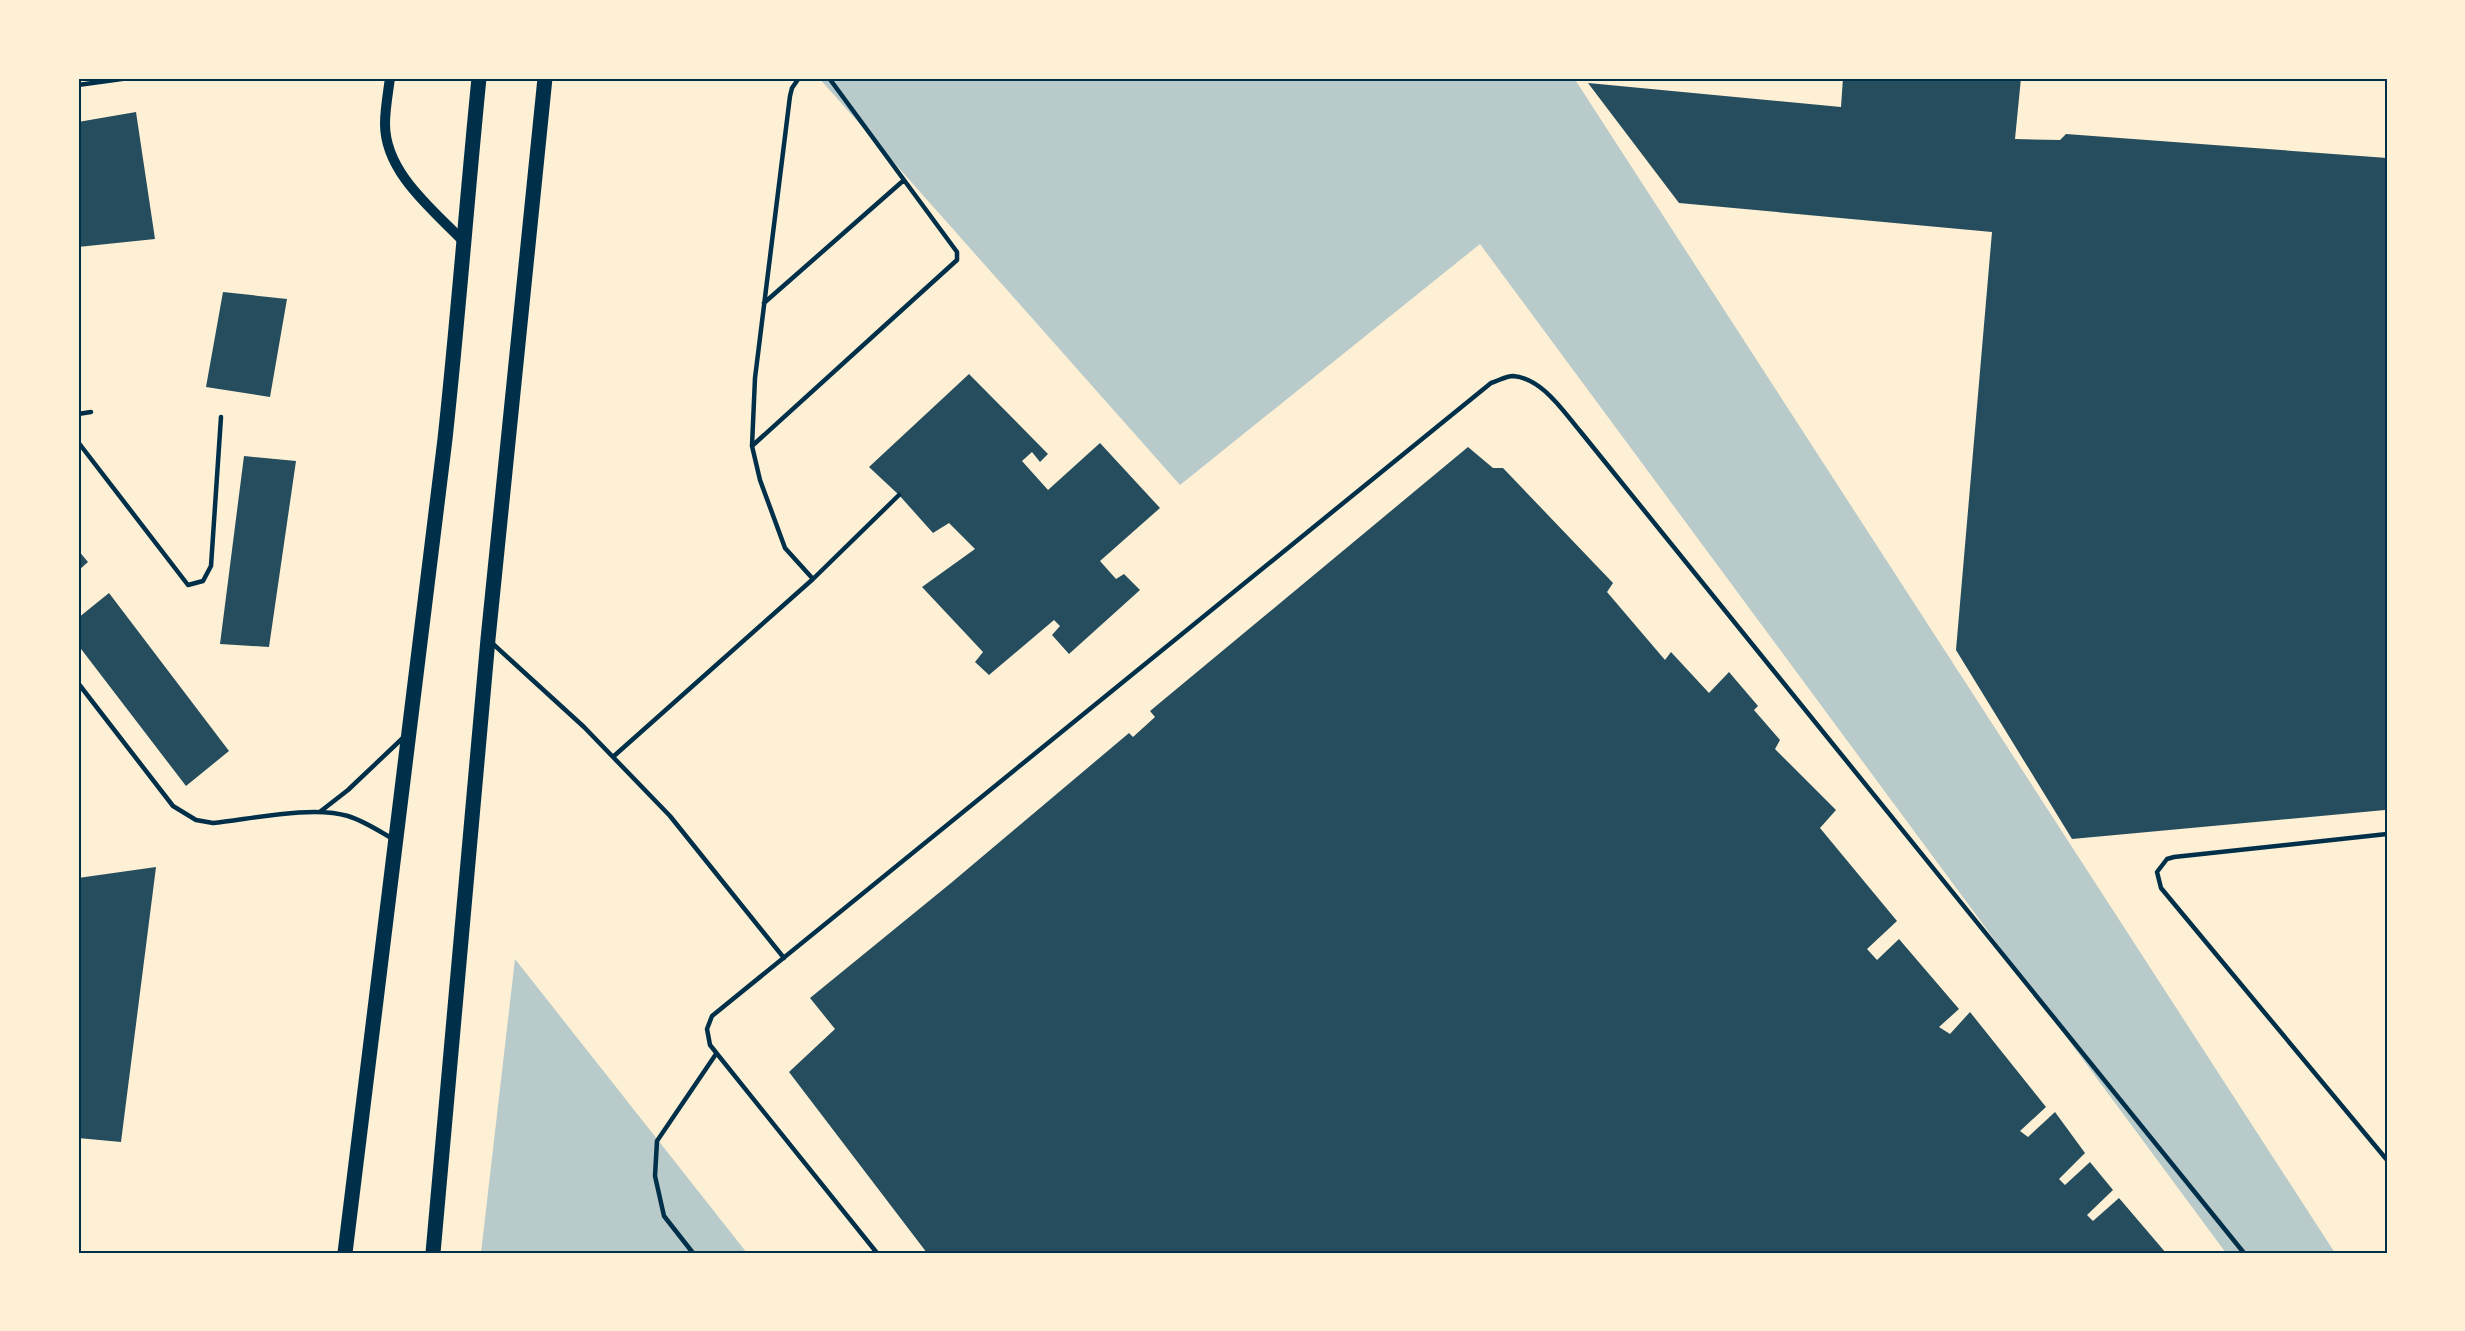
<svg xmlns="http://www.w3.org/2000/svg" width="2465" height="1331" viewBox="0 0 2465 1331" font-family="'Noto Sans',sans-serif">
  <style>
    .green { fill: #b9caca }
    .building { fill: #264d5e }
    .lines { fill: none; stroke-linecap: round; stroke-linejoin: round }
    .service { stroke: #003049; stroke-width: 4.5 }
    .tertiary { stroke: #003049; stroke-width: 10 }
    .primary { stroke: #003049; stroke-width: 15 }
    .neatline { fill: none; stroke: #003049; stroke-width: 2 }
  </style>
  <rect width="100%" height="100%" fill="#fdf0d5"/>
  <path class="green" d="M819,78H1574L2335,1253H2226L1480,244L1180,485Z
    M515,959L747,1253H481Z"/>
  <path class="building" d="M1843,78H2021L2015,139L2060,140L2066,134L2387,158L2385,810L2072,839L1956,650L1992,232L1679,203L1588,83L1841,107Z
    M136,112L155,239L78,247V122Z
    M223,292L287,299L270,397L206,387Z
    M969,374L1048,454L1040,462L1032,452L1022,461L1048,490L1100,443L1160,508L1100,561L1116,579L1124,574L1140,590L1069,654L1052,635L1060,626L1054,620L989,675L975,662L983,652L922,587L975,549L949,523L933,533L899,495L869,467Z
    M1468,447L1493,468H1503L1613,583L1607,592L1665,660L1671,652L1709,693L1729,672L1758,706L1754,710L1780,740L1775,749L1836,810L1820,828L1897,921L1867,949L1877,960L1899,939L1959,1009L1939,1027L1950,1034L1970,1012L2046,1107L2020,1131L2028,1137L2055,1112L2085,1153L2059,1179L2065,1185L2090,1162L2113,1190L2087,1215L2093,1221L2119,1198L2166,1253H927L789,1072L835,1029L810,998L951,883L1129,733L1133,737L1155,717L1150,711Z
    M244,456L296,461L269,647L220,644Z
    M78,550L88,562L78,571Z
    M109,593L229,751L186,786L78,645V618Z
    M156,867L121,1142L78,1138V878Z"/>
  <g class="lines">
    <path class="service" d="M829,78L904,180
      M78,85L129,78
      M78,414L91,412
      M78,442L188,585L203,581L211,566L221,417
      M752,446L957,260V252L904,180L764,303
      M813,579L899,495
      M492,643L584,727L670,816L784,958
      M78,683L173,806L196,820L213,823C251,819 313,805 348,816C364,821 379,831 393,839
      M614,756L813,579L785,548L760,480L752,446L755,378L790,96L792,88L799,78
      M321,811L348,790L406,735
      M2387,834L2174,857L2167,859L2157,872L2161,888L2387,1160
      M693,1253L664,1216L655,1176L657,1141L716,1054
      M877,1253L710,1045L707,1029L712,1016L1491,383C1498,381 1506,376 1513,376C1542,378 1563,411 1580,431L2244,1253"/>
    <path class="tertiary" d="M390,78C388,93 385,109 385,124C385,172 432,209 462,240"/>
    <path class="primary" d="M345,1253C378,982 414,711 445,439C458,319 467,198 479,78
      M433,1253L488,639L545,78"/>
  </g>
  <rect width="2465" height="1331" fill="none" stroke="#fdf0d5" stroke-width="159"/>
  <rect x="80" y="80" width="2306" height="1172" class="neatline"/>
</svg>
